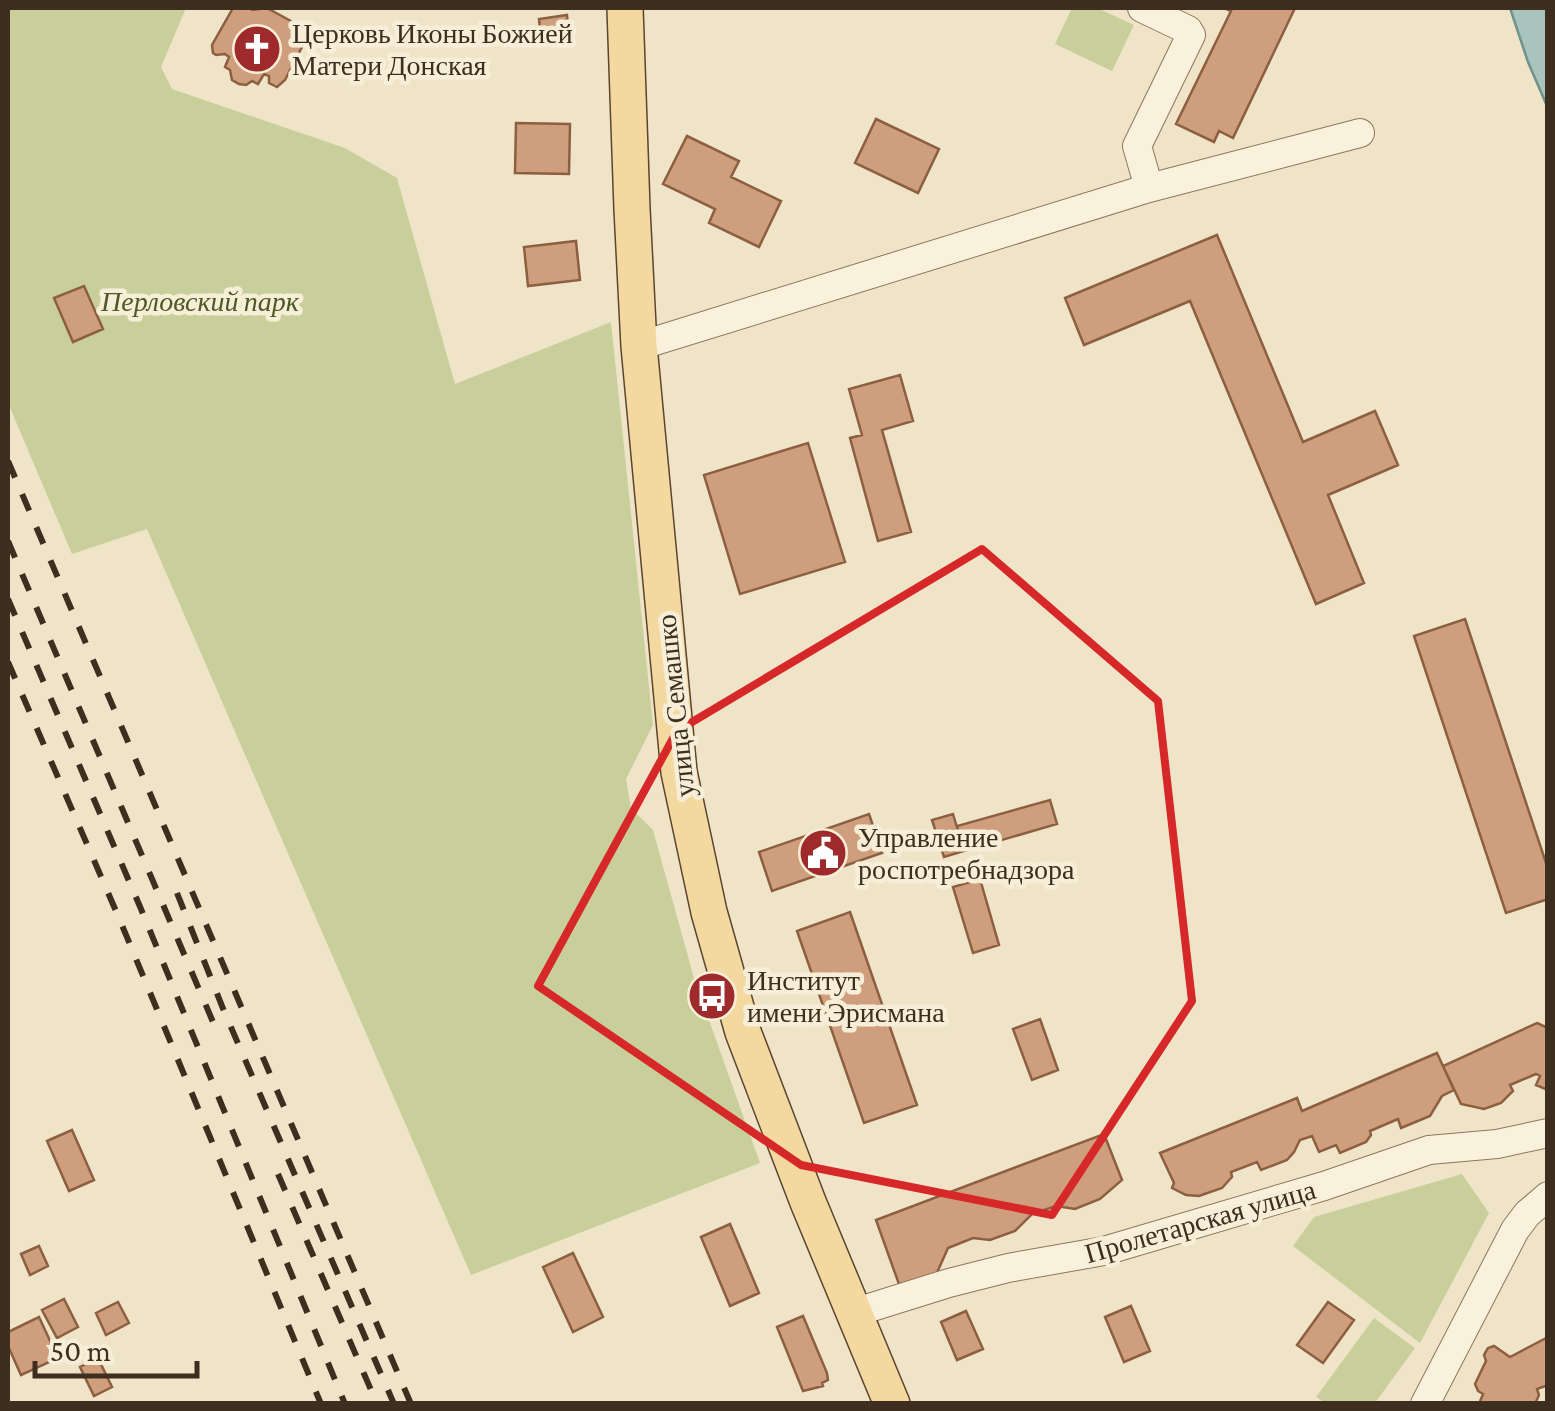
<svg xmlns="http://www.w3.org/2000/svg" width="1555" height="1411" viewBox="0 0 1555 1411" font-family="'Crimson Pro',serif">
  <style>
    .green { fill: #c9cf9b }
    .water { fill: #a9c4bc; stroke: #6f938a; stroke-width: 2.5 }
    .building { fill: #cf9f7d; stroke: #8d5f41; stroke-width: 2.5 }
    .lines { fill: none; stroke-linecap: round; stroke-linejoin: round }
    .minor-casing { stroke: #8d765c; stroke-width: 30 }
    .major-casing { stroke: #5b4430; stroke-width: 38 }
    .minor { stroke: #faf1dc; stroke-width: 28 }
    .major { stroke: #f3d9a0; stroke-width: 35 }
    .rail { stroke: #3d2e20; stroke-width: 6; stroke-dasharray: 18 18; stroke-linecap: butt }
    .marked { fill: none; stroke: #d62828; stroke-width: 8; stroke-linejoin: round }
    .labels { text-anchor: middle; stroke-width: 9; stroke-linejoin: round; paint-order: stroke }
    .poi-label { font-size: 28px; fill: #3d2e20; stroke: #f7eed8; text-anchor: start }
    .park-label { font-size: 28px; font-style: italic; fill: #4d5a26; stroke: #f7eed8 }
    .street-label { font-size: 28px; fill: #3d2e20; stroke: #f7eed8 }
  </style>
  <rect width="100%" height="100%" fill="#f0e4c8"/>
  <path class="green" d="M8,8H186L161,67L172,89L345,148L397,178L455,384L611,322L653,725L626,779L631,808L653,830L694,978L760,1163L471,1275L147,529L72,554L8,403Z
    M1072,8H1097L1134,25L1112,71L1055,44Z
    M1462,1174L1489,1213L1420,1343L1293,1246L1314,1217Z
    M1374,1318L1415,1348L1375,1403H1325L1316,1397Z"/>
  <path class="water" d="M1510,8H1547V106L1528,62Z"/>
  <path class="building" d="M233,8H248L253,10L267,8L300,26L303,45L285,80L277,87L269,83V76L264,74L258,84L252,81L246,85L239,84L232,80L230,70L225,67L229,57L225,54L216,55L213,53L212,45Z
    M1224,8H1295L1233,138L1219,131L1214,142L1176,124L1231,11Z
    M567,15L569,35L541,39L539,19Z
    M876,119L939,149L918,193L855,163Z
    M516,123L570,124L569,174L515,173Z
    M687,136L739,161L731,177L781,201L759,247L709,223L715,209L663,184Z
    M1217,235L1303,442L1375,411L1398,465L1328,495L1364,583L1316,604L1190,301L1084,345L1065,298Z
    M576,241L580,280L528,286L524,247Z
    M84,286L103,329L73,342L54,298Z
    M900,375L913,421L882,430L911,532L878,541L850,438L862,435L849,389Z
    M808,443L845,562L740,594L704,475Z
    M1465,619L1548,869V899L1506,913L1414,636Z
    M1050,800L1057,824L964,851L957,826Z
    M869,814L882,853L772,891L759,852Z
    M953,814L964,851L944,857L932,820Z
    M980,879L999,945L973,953L953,887Z
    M850,912L917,1105L864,1123L797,931Z
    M1040,1019L1058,1070L1032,1080L1013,1029Z
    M1537,1023L1548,1028V1090L1536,1085L1540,1076L1536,1074L1510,1085L1513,1091L1501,1103L1484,1109L1461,1104L1443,1066Z
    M1437,1053L1454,1090L1442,1096L1430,1116L1401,1128L1398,1119L1370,1131L1371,1135L1366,1142L1340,1153L1336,1145L1319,1152L1312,1136L1300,1140L1294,1152L1287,1160L1261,1170L1257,1162L1231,1172L1232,1177L1222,1188L1199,1196L1186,1195L1172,1188L1174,1183L1160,1153L1297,1098L1302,1111Z
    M72,1130L94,1180L69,1191L47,1141Z
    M1104,1134L1122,1180L1100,1199L1075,1209L1056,1206L1032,1214L1015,1231L990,1240L973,1238L948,1248L936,1275L900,1287L876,1220Z
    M730,1224L759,1293L730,1306L701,1237Z
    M39,1246L48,1266L30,1275L21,1254Z
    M573,1253L603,1317L573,1332L543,1267Z
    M64,1299L78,1327L57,1338L42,1310Z
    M118,1302L129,1323L106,1335L96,1313Z
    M1328,1302L1354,1320L1323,1363L1297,1345Z
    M1131,1306L1150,1351L1124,1362L1105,1317Z
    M966,1311L983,1349L957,1360L941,1322Z
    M803,1316L827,1373L828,1380L822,1383L823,1386L803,1391L777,1327Z
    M39,1317L58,1358L21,1375L8,1346V1332Z
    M1548,1337V1385L1537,1389L1539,1395L1535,1404H1479L1483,1394L1478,1391L1475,1384L1486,1361L1484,1355L1488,1348L1494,1346L1510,1357Z
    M98,1358L112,1387L94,1396L80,1367Z"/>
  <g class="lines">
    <g class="minor-casing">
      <path id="minor" d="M1142,8L1188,30L1191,35L1137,146L1149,188
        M639,346L1149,188L1360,133
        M853,1313L949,1283L1008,1268L1104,1251L1324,1186L1429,1150L1497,1144L1548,1133
        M1425,1404L1515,1230L1527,1214L1548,1196"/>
    </g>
    <g class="major-casing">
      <path id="major" d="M625,8L632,209L639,346L679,772L709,912L743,1032L808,1202L892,1404"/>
    </g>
    <use href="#minor" class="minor"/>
    <use href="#major" class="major"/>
    <path class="rail" d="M8,461L411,1404
      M8,541L213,1022
      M8,599L141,909L345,1404
      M8,662L119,918L321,1404
      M177,893L224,1011L394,1404
      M278,1174L377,1404"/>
  </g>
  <path class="marked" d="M982,549L1158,701L1192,1001L1052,1215L801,1165L538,986L677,731Z"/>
  <defs>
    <g id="church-disc" transform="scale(2.5)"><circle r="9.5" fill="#9e2a2b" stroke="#f7eed8"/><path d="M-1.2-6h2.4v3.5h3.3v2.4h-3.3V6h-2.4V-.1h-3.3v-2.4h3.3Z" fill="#fff"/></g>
    <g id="civic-disc" transform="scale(2.5)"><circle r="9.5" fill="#9e2a2b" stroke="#f7eed8"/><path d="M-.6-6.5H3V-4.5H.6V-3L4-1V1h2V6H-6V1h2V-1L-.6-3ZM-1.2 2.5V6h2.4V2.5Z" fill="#fff"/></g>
    <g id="bus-disc" transform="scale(2.5)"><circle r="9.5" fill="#9e2a2b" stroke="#f7eed8"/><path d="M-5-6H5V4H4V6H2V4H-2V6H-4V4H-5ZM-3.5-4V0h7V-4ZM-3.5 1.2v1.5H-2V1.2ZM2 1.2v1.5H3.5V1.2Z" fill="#fff"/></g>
  </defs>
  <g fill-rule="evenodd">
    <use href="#church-disc" x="257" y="49"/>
    <use href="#civic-disc" x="823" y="853"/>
    <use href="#bus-disc" x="712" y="996"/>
  </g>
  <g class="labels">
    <g class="poi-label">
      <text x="292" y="43">Церковь Иконы Божией<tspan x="292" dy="32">Матери Донская</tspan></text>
      <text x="858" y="847">Управление<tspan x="858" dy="32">роспотребнадзора</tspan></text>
      <text x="747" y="990">Институт<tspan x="747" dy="32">имени Эрисмана</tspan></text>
    </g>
    <g class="park-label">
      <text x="200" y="311">Перловский парк</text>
    </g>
    <g class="street-label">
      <text transform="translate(675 706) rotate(-96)" y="10">улица Семашко</text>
      <text transform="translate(1200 1221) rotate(-16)" y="10">Пролетарская улица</text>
    </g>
  </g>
  <rect width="1555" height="1411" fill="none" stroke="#3d2e20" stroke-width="20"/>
  <path d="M35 1361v15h162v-15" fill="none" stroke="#3d2e20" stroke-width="5"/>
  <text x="50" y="1361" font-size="30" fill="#3d2e20" stroke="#f7eed8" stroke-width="8" paint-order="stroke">50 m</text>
</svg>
